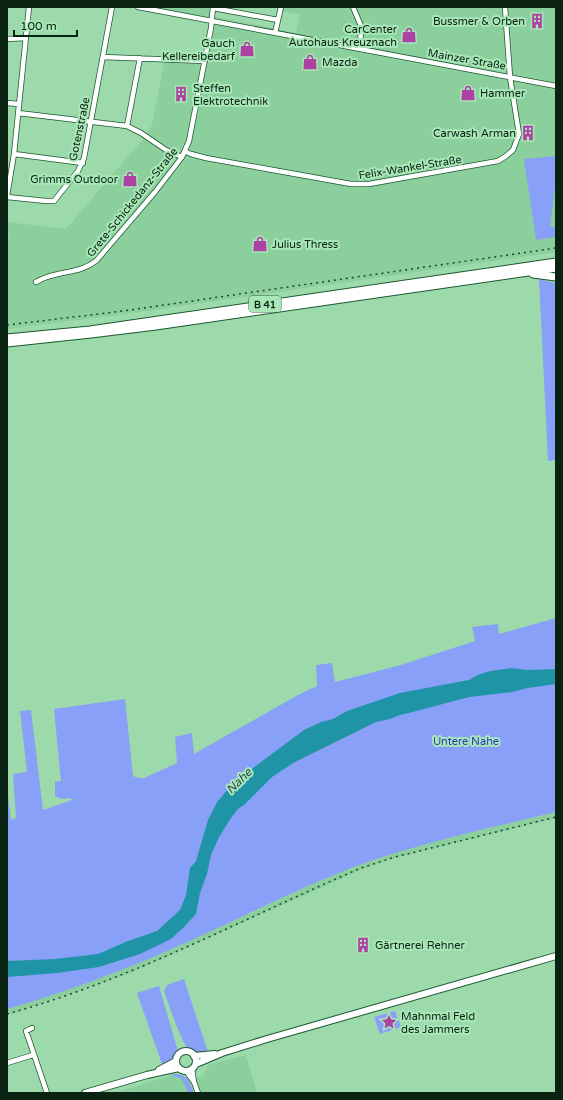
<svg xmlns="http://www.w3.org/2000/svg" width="563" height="1100" viewBox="0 0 563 1100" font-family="'Varela Round',sans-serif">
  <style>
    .built { fill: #8bcf9d }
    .green { fill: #88a0f8 }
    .water { fill: #2094a7 }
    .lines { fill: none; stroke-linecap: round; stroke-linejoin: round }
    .minor-casing { stroke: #1b5830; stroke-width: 6 }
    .major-casing { stroke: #1b5830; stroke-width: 8 }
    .highway-casing { stroke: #1b5830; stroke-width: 9 }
    .minor { stroke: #fff; stroke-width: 4.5 }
    .major { stroke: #fff; stroke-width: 6 }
    .highway { stroke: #fff; stroke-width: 7 }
    .rail { stroke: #23422c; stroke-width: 1.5; stroke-dasharray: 2 4; stroke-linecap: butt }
    .labels { text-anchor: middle; stroke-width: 4; stroke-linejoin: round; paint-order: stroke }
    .shield { fill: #a9e7b8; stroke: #395d43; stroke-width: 1 }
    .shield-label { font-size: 10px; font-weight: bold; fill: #092211 }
    .poi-label { font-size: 11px; fill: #092211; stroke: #a9e7b8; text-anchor: start }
    .street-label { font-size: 11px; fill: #092211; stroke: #a9e7b8 }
    .park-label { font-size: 11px; fill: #2f39b7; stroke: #a9e7b8 }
    .water-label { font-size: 12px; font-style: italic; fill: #2e4f55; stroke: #a9e7b8 }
  </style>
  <rect width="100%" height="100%" fill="#9cdaab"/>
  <path class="built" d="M161,7H214L212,16L296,33L300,15L281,11L282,7H556V252L125,314L7,329V239L9,235L7,222L66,229L142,140L152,125L165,59L205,61L212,22L160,11Z
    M556,812V818L395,858L361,870L128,974L7,1015V1009L173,949L328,877L359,865L393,853L444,839Z
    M246,1055L257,1093H114L172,1075L191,1081L203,1075L208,1065Z"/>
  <path class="green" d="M556,156V179L550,226L556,228V237L536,240L524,159Z
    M539,279L556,283V460L548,461Z
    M556,618V812C479,831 402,846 329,877C276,899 225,926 172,949C119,972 63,993 7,1009V796H8L11,820L16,818L13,774L27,772L20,711L31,710L43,810L72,800L70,798L61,799L55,796V782L61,781L54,709L125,699L133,776L139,778H144L177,763L175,737L192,733L194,754L298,695L317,686L316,665L332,663L335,682L401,665L475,641L472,627L498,624L499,634Z
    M184,979L208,1052C200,1053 194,1053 188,1048C182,1044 167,1000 164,991L167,985Z
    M159,986L178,1051L173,1060L162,1064L137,993Z
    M395,1011L401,1027L380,1034L374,1017Z
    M173,1074C188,1074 189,1081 194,1093H188C184,1082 184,1078 172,1076Z"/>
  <path class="water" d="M511,668L528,670L556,669V684L528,688L512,692L469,697L409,713L400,715L390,719L376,722L293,763L272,777L245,804L238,809L231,818L219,837L211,855L207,874L200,893L196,914L184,927L171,939L140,954L99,967L57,973L7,977V961L55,959L98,954L128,941L157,931L180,910L186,895L190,868L196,861L208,820L217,802L230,787L253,768L304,730L321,722L333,719L347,711L400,693L469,680C482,671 496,670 511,668Z"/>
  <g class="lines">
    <g class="minor-casing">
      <path id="minor" d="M138,7L556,86
        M353,7L361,26L360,49
        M213,8L278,20
        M275,33L281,7
        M7,39L26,38
        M103,57L205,61
        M7,103L19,104
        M18,113L127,126L141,133L166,150L182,157
        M127,126L140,58
        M186,152L191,154L206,158L351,184H369L498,161L506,156L513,150L519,134L510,77L505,7
        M14,154L83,163
        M7,196L14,154L29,7
        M7,197L46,201H54L78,171L84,158L112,7
        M36,282C55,270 78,275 96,261L155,192L182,157L189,141L211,28L213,7
        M32,1028L26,1031L47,1093
        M7,1063L33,1055
        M192,1069L194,1082
        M186,1071L194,1082L198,1093"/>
    </g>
    <g class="major-casing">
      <path id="major" d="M176 1061a10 10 0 1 1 20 0a10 10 0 1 1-20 0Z
        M194,1056L215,1054
        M196,1064L222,1053L267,1039L556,956
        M159,1070L176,1061
        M85,1093L147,1075L179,1068"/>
    </g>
    <g class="highway-casing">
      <path id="highway" d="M533,274L556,277
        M7,338L90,330L556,262
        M7,343L91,334L156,326L556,268"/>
    </g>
    <use href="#minor" class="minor"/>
    <use href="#major" class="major"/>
    <use href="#highway" class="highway"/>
    <path class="rail" d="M7,325L123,311L556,248
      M7,1014C131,980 244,918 361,868L395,857L556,817"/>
  </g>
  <defs>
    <g id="building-bare" transform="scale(1.2)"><path d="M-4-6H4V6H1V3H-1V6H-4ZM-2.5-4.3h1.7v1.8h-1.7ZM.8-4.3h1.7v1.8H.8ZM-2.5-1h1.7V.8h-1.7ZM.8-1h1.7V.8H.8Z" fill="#ad42a3" stroke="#a9e7b8" stroke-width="2.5" paint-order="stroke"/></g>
    <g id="shop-bare" transform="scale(1.2)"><path d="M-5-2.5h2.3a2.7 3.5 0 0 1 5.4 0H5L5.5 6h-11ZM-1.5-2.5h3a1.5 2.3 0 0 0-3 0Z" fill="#ad42a3" stroke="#a9e7b8" stroke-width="2.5" paint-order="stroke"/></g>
    <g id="sight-bare" transform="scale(1.2)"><path d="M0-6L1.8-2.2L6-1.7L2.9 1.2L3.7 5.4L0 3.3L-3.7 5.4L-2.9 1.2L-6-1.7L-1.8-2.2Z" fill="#ad42a3" stroke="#a9e7b8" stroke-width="2.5" paint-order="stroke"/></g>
  </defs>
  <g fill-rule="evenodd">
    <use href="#building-bare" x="537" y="21"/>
    <use href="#shop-bare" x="409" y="35"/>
    <use href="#shop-bare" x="247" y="49"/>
    <use href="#shop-bare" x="310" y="62"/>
    <use href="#shop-bare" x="468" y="93"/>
    <use href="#building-bare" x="181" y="94"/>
    <use href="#building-bare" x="528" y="133"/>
    <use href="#shop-bare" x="130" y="179"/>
    <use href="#shop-bare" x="260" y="244"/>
    <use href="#building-bare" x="363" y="945"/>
    <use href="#sight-bare" x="389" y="1022"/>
  </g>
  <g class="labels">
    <rect class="shield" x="249" y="296" width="32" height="16" rx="3"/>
    <g class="shield-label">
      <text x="265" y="308">B 41</text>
    </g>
    <g class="poi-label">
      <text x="525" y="25" text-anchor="end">Bussmer &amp; Orben</text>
      <text x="397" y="33" text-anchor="end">CarCenter<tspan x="397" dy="13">Autohaus Kreuznach</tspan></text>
      <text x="235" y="47" text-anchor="end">Gauch<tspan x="235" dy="13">Kellereibedarf</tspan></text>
      <text x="322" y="66">Mazda</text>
      <text x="193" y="92">Steffen<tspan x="193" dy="13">Elektrotechnik</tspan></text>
      <text x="480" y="97">Hammer</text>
      <text x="516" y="137" text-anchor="end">Carwash Arman</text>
      <text x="118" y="183" text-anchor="end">Grimms Outdoor</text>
      <text x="272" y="248">Julius Thress</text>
      <text x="375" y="949">Gärtnerei Rehner</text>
      <text x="401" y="1020">Mahnmal Feld<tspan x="401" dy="13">des Jammers</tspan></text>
    </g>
    <g class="street-label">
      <text transform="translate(467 59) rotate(10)" y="4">Mainzer Straße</text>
      <text transform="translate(79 129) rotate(-78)" y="4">Gotenstraße</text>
      <text transform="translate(410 167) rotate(-9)" y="4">Felix-Wankel-Straße</text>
      <text transform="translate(132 202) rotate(-51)" y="4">Grete-Schickedanz-Straße</text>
    </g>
    <g class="park-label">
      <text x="466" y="745">Untere Nahe</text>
    </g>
    <g class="water-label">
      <text transform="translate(239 781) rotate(-45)" y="4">Nahe</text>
    </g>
  </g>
  <rect width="563" height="1100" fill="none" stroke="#092211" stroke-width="16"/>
  <path d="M14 30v6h63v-6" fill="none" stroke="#092211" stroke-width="2"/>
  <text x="20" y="30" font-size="12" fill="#092211" stroke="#a9e7b8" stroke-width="3" paint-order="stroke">100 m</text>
</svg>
